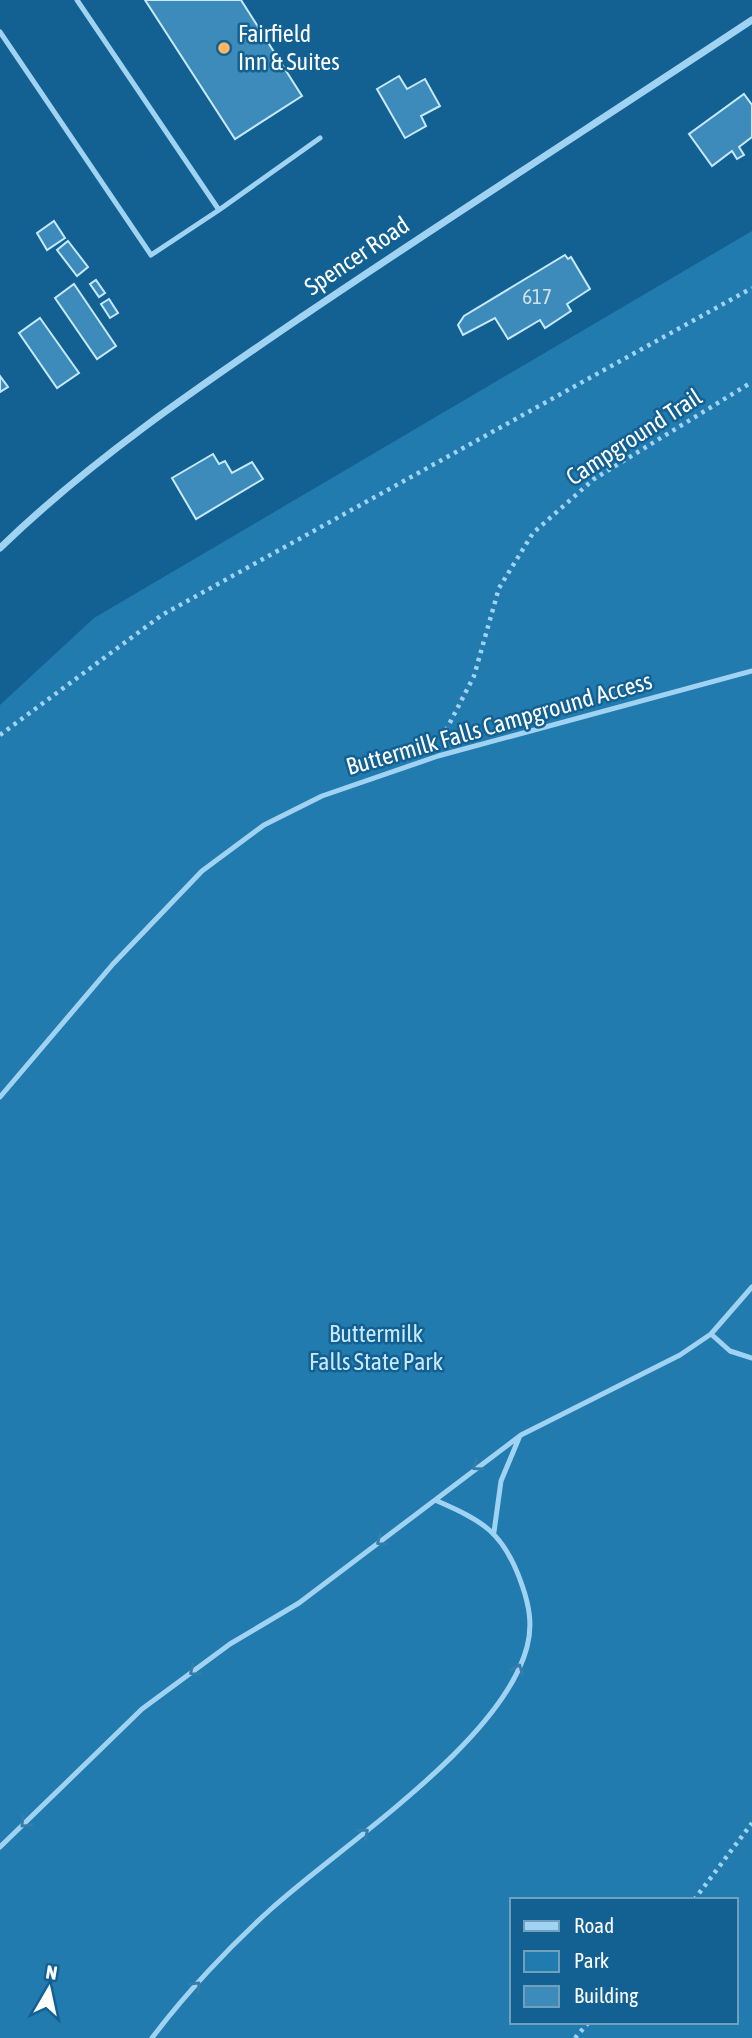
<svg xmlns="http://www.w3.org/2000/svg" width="752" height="2038" viewBox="0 0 752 2038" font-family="'Asap Condensed',sans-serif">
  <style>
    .green { fill: #227baf; fill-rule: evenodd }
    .building { fill: #3c8bba; stroke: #c7e9fd; stroke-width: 2 }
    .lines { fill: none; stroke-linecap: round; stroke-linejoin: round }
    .path { stroke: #a0d3f2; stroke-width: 4.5; stroke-dasharray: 3.5 5; stroke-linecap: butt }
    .service { stroke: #a0d3f2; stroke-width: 5 }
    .minor { stroke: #a0d3f2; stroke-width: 7 }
    .oneway { stroke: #367eaa }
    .poi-dot { fill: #ffb561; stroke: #136192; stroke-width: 2.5 }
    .labels { text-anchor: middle; stroke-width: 5; stroke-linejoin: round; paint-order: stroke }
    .number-label { font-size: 21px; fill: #cee2ee }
    .poi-label { font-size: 24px; fill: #fff; stroke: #136192; text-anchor: start }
    .street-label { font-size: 24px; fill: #fff; stroke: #136192 }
    .park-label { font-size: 24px; fill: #c7e9fd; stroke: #136192 }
  </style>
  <rect width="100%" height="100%" fill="#136192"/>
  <path class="green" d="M752,231V2038H0V705L94,618ZM512,1900H736V2022H512Z"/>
  <path class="building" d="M145,0H241L302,96L235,139Z
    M399,76L407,89L425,79L440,106L421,116L426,126L405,138L377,89Z
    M744,94L752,105V137L739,147L744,155L737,159L732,151L712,166L689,134Z
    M54,221L65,238L47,250L37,233Z
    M68,241L88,267L77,276L57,250Z
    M565,255L568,259L571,257L590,289L567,304L571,311L545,328L540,320L508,339L495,318L463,335L458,325L464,316Z
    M96,280L105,293L99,297L90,284Z
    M74,284L116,346L97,359L55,298Z
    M109,299L118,313L110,318L101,304Z
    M40,318L79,373L57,388L19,333Z
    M0,376L8,387L0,392Z
    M213,454L219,464L225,461L232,473L252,462L263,479L196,519L172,478Z"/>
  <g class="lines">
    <path class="path" d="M0,735L162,615L752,288
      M442,738L474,676L499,588L533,533L594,479L752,382
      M694,1900L752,1823
      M575,2038L589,2022"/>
    <path class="service" d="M0,32L151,255L219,210L77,0
      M219,210L320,138
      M0,1097L113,964L202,871L264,825L322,796L438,756L752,671
      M711,1334L730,1351L752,1358
      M494,1532L501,1481L519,1438
      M0,1847L142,1709L230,1644L299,1603L521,1435L680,1355L711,1334L752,1287
      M152,2038C185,1994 230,1946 271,1909C343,1844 502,1742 527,1647C533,1625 529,1605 522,1585C504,1532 483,1521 435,1500"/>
    <path class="minor" d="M0,548C93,458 200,386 306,314C454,214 604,118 752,20"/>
  </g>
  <defs><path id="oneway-chevron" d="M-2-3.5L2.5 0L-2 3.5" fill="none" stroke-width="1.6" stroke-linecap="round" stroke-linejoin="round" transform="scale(1.75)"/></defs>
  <g class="oneway">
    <use href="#oneway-chevron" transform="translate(477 1466) rotate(145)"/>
    <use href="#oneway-chevron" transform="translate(381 1541) rotate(143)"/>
    <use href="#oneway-chevron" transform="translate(518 1669) rotate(-66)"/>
    <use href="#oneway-chevron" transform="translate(194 1671) rotate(144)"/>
    <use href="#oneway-chevron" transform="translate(25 1823) rotate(136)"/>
    <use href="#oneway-chevron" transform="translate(364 1833) rotate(-39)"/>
    <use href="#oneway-chevron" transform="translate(196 1986) rotate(-46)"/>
  </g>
  <circle class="poi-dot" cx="224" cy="48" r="7"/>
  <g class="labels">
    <g class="number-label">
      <text x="537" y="304">617</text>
    </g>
    <g class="poi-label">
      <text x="238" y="42">Fairfield<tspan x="238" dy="28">Inn &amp; Suites</tspan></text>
    </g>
    <g class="street-label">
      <text transform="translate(357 256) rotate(-34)" y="8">Spencer Road</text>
      <text transform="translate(634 437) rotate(-33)" y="8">Campground Trail</text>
      <text transform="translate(499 724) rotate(-16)" y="8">Buttermilk Falls Campground Access</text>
    </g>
    <g class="park-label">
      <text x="376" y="1342">Buttermilk<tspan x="376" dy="28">Falls State Park</tspan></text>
    </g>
  </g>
  <rect x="510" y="1898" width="228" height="126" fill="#136192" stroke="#71a0be" stroke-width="2"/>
  <rect x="524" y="1921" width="35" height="10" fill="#a0d3f2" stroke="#71a0be" stroke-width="2"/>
  <text x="574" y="1933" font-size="21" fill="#ffffff">Road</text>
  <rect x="524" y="1951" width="35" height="21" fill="#227baf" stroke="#71a0be" stroke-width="2"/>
  <text x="574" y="1968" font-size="21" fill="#ffffff">Park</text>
  <rect x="524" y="1986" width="35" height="21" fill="#3c8bba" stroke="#71a0be" stroke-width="2"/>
  <text x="574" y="2003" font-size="21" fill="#ffffff">Building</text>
  <g transform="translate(49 1989) rotate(9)" stroke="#136192" stroke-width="5" paint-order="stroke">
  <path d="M0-5L12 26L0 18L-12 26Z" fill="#ffffff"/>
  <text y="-10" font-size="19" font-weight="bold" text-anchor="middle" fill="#ffffff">N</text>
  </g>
</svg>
